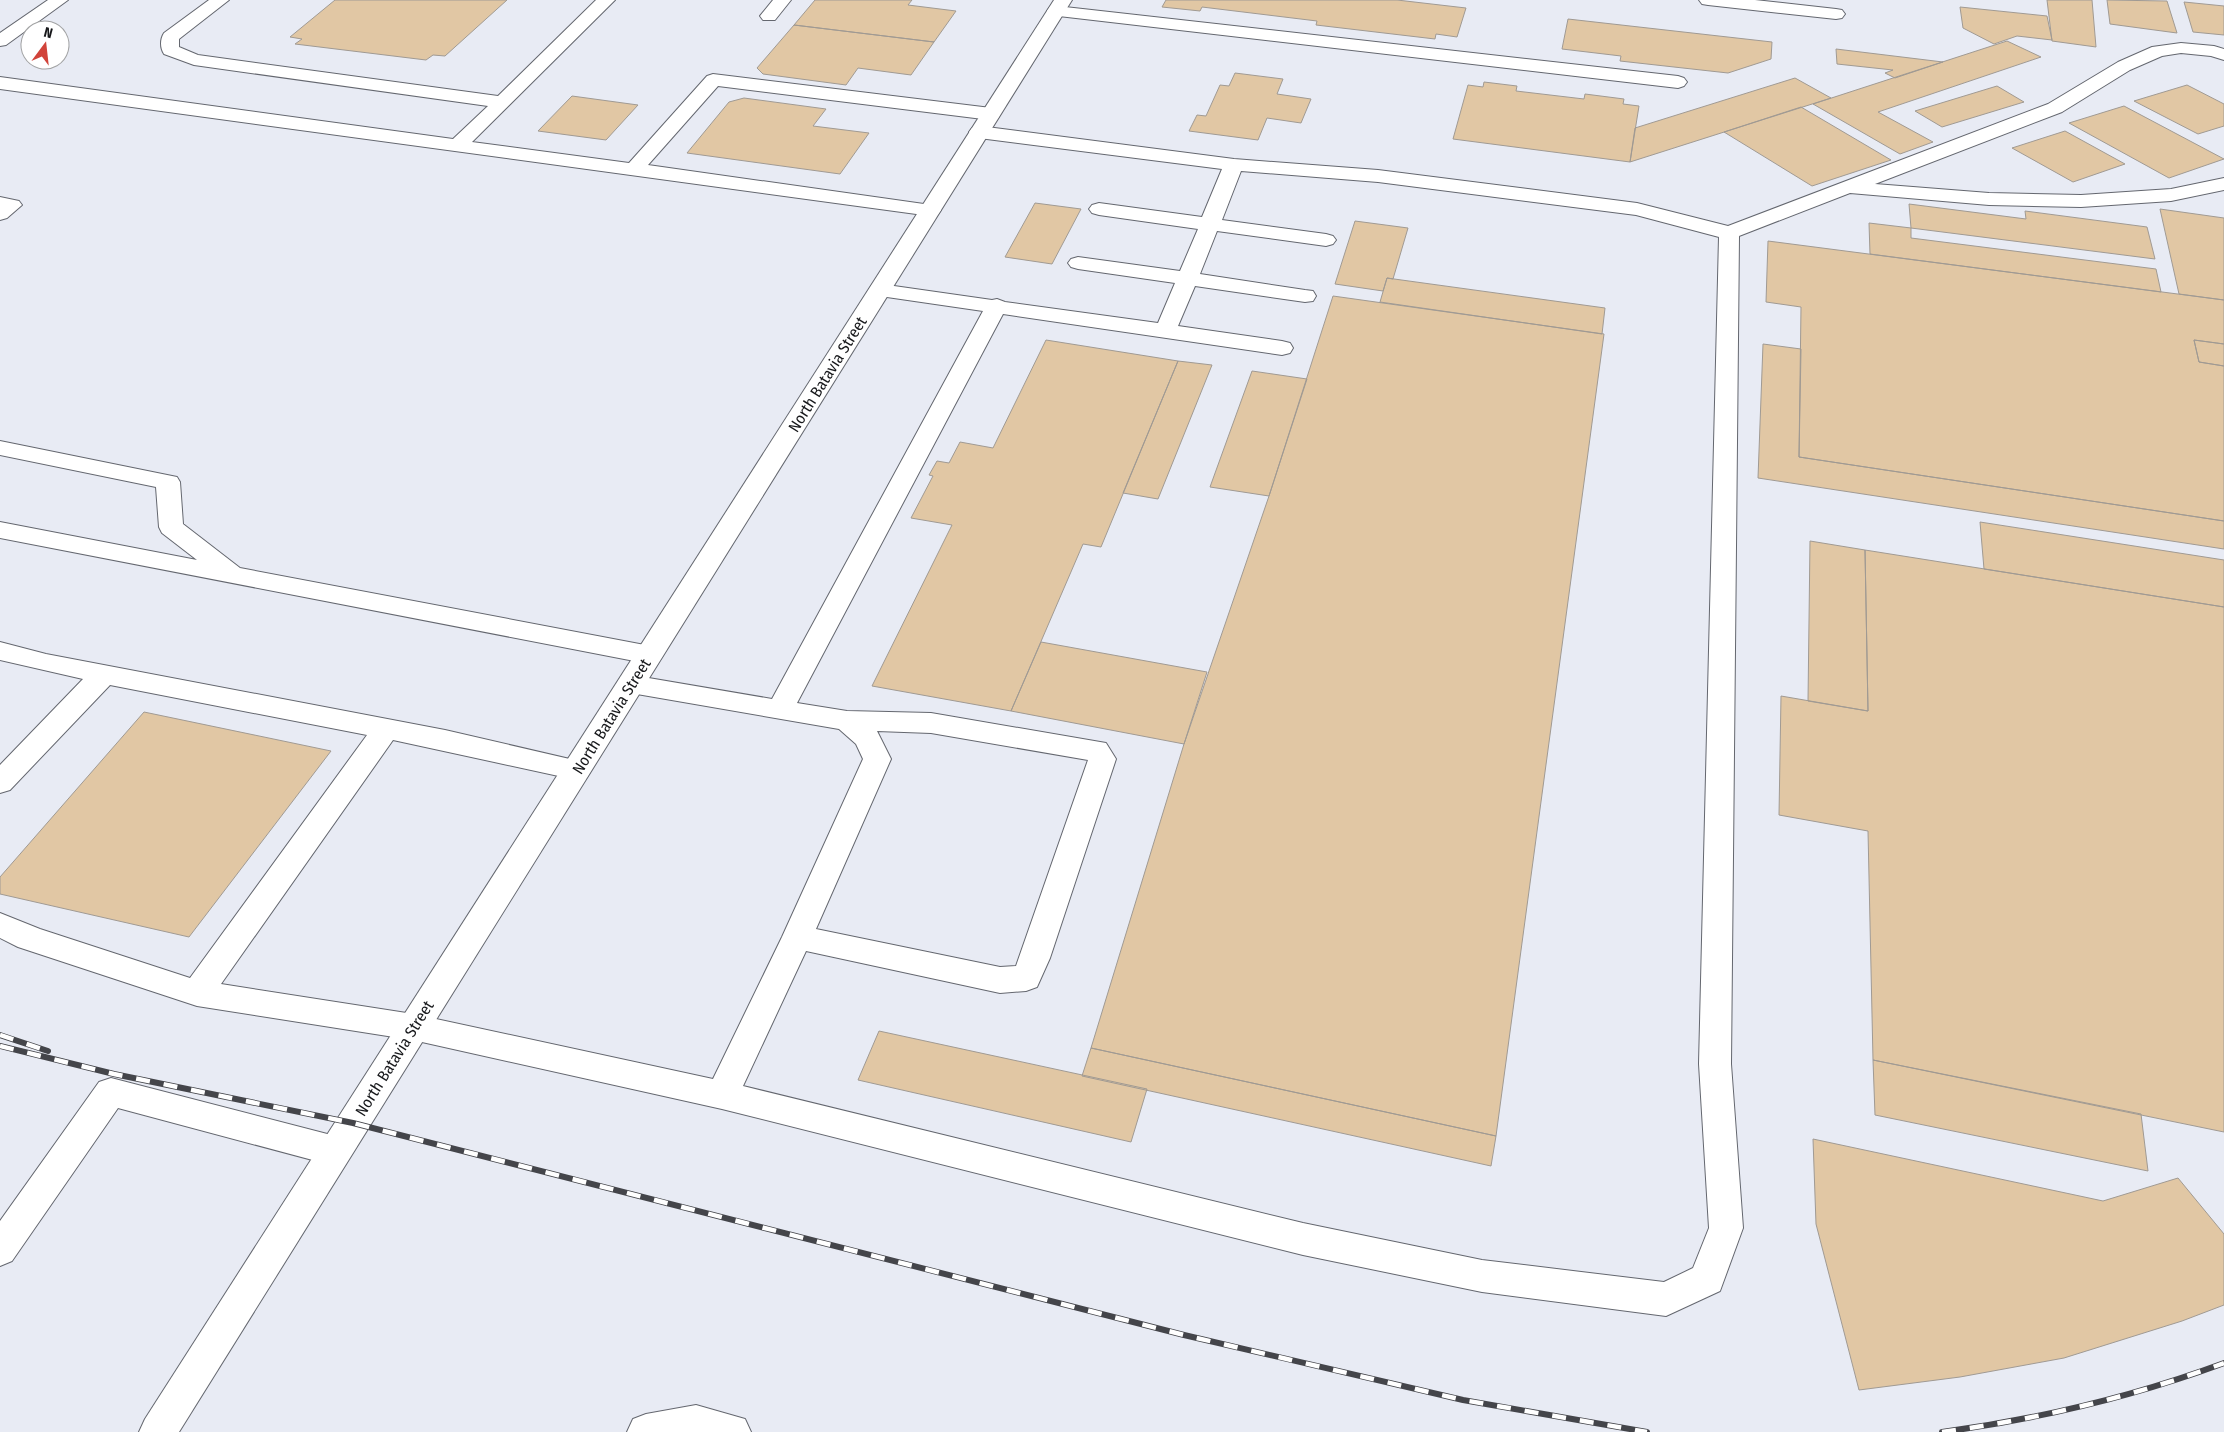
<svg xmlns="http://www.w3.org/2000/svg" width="2224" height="1432" viewBox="0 0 2224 1432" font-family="'Fira Sans Condensed',sans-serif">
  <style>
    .building { fill: #e1c7a4; stroke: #a09a93 }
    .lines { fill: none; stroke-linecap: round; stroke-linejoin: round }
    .lane-casing { stroke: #64676f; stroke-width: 2 }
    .secondary-casing { stroke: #64676f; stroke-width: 2 }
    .lane { fill: #fff; fill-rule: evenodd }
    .secondary { fill: #fff; fill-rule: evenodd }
    .rail-casing { stroke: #44454a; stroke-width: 6 }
    .rail { stroke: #fff; stroke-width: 4.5; stroke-dasharray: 14; stroke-linecap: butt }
    .labels { text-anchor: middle; stroke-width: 4; stroke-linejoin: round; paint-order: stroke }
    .street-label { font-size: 16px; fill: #17181b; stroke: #fff }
  </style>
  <rect width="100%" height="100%" fill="#e8ebf4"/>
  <path class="building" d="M335,0H507L445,56L433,55L426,60L295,44L302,39L290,37Z
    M815,0H912L908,5L956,11L934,42L794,25Z
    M1166,0H1397L1466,8L1457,37L1436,34L1435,39L1316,25L1317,21L1202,7L1200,11L1162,7Z
    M2047,0H2092L2096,47L2052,41Z
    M2107,0L2167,1L2177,33L2110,24Z
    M2184,2L2224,6V35L2193,32Z
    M1960,7L2047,16L2052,40L2017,36L1994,44L1963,28Z
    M1568,19L1772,42L1771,59L1728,73L1620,61L1621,56L1562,49Z
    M794,25L934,42L911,75L858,68L846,85L763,74L757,68Z
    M2007,41L2041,57L1878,112L1933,142L1900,154L1813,104Z
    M1836,49L1943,62L1895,78L1885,73L1893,70L1837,64Z
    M1235,73L1283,79L1277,94L1311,99L1301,123L1267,118L1258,140L1189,131L1197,115L1206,116L1220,85L1229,86Z
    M1795,78L1831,98L1630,162L1635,128Z
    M1484,82L1517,86L1516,91L1584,99L1585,94L1624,99L1623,104L1639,106L1630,162L1453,139L1468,85L1483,87Z
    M2187,85L2224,104V126L2198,134L2134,101Z
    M1997,86L2024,102L1942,127L1915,111Z
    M572,96L638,105L606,140L538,131Z
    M744,98L826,109L813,126L869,133L840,174L687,153L729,102Z
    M2124,106L2224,159L2169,178L2069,123Z
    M1801,107L1891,160L1812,186L1724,132Z
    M2065,131L2125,164L2073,182L2012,148Z
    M1035,203L1081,209L1052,264L1005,257Z
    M1909,204L2026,219L2025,211L2147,227L2155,259L1911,228Z
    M2160,209L2224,218V300L2179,294Z
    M1355,221L1408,228L1393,279L1387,278L1383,291L1335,284Z
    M1869,223L1911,228V238L2156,269L2161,292L1870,254Z
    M1768,241L2224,300V344L2194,340L2199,362L2224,366V521L1799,457L1801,307L1766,302Z
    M1387,278L1605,308L1602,334L1380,302Z
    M1333,296L1604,334L1496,1136L1091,1048L1184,744L1269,496Z
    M1046,340L1178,361L1101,547L1083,544L1011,711L872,686L952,525L911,518L933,476L929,475L937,461L949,463L960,442L993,448Z
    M2194,340L2224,344V366L2199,362Z
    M1763,344L1801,349L1799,457L2224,521V549L1758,478Z
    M1178,361L1212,365L1158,499L1123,493Z
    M1252,371L1307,379L1269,496L1210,487Z
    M1980,522L2224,560V607L1984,569Z
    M1810,541L1865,550L1868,711L1808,701Z
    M1865,550L2224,607V1132L1873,1060L1868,831L1779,815L1781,696L1868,711Z
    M1041,642L1207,672L1184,744L1011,711Z
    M144,712L331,751L189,937L0,894V877Z
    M879,1031L1147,1089L1131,1142L858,1080Z
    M1091,1048L1496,1136L1491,1166L1082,1076Z
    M1873,1060L2141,1114L2148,1171L1875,1115Z
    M1813,1139L2103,1201L2178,1178L2224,1234V1305L2182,1321L2064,1358L1960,1377L1859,1390L1816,1224Z"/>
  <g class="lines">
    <g class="lane-casing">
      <path id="lane" d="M48,0H68L6,45L0,46V33Z
        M209,0H229L179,39V47L198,55L498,96L596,0H615L472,142L629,163L707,76L713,74L991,108L998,110L1000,114L998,118L991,120L718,86L648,165L938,206L941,210L938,214L931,216L0,89V77L453,139L488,106L194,65L164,54C160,48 160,39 164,33Z
        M773,0H791L775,20H763L760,16Z
        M1699,0H1755L1836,9L1842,10L1845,14L1842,18L1836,19L1708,5L1702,4Z
        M1056,6L1678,76L1684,78L1687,82L1684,86L1678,88L1050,15L1047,11L1050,7Z
        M2181,43L2214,46L2224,49V60L2211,56L2181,53L2162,56L2130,70L2062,112L1875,184L1989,193L2081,195L2171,189L2224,178V190L2171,201L2081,207L1989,205L1850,193L1739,236L1731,1064L1743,1228L1720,1291L1666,1316L1482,1292L1303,1255L722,1109L413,1040L197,1006L18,947L0,938V913L40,929L190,978L367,735L110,685L10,790L0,793V765L83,679L0,660V642L46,654L445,730L587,763L591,770L587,777L577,780L393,740L221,984L413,1014L713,1079L782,937L863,759L856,744L839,729L631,693L621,691L617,684L621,677L631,675L772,699L983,311L880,296L872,295L869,290L872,285L880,284L992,300L997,299L1005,302L1158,323L1175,283L1078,269L1071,267L1068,263L1071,259L1078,257L1180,271L1198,229L1099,215L1092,213L1089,209L1092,205L1099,203L1202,217L1222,169L979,138L972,136L969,132L972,128L979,126L1234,159L1378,170L1637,203L1728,226L2048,104L2118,62L2152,47ZM1241,171L1378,182L1636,215L1719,237L1699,1064L1709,1228L1693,1268L1664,1282L1482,1260L1303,1223L743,1086L806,951L1000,993L1026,991L1037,987L1050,958L1116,759L1106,743L931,713L847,711L797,703L1003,314L1282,355L1290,353L1293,348L1290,343L1282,341L1178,326L1195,286L1305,302L1313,301L1316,296L1313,291L1305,290L1200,274L1217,231L1326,246L1333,244L1336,240L1333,236L1326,234L1222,220ZM877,731L931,733L1088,760L1016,966L1000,967L816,929L891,759Z
        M0,197L19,201L22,205L7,218L0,220Z
        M0,441L177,477L180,482L183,524L240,568L650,646L659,649L663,655L659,661L650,664L0,538V522L197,560L162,533L159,527L156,487L0,455Z
        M111,1078L335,1136L347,1141L352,1151L347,1161L335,1166L118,1108L12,1261L0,1266V1221L99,1082Z
        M696,1405L745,1419L751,1432H627L633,1419L646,1414Z"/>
    </g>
    <g class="secondary-casing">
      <path id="secondary" d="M1054,0H1072L179,1432H139L145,1419Z"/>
    </g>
    <use href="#lane" class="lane"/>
    <use href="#secondary" class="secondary"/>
    <g class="rail-casing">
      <path id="rail" d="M0,1035L48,1051
        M0,1046L114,1074L353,1123L1184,1335L1463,1400L1647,1432
        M1942,1432C2039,1419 2132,1397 2224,1363"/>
    </g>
    <use href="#rail" class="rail"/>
  </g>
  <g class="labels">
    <g class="street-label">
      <text transform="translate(827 374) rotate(-58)" y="6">North Batavia Street</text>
      <text transform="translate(611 716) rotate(-58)" y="6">North Batavia Street</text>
      <text transform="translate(394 1058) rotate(-58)" y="6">North Batavia Street</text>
    </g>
  </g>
  <g transform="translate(45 45) rotate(15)"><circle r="24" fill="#ffffff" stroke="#a2a3a4"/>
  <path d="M0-4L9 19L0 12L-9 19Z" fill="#d1433a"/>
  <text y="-8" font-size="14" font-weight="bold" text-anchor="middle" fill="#17181b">N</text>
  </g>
</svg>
